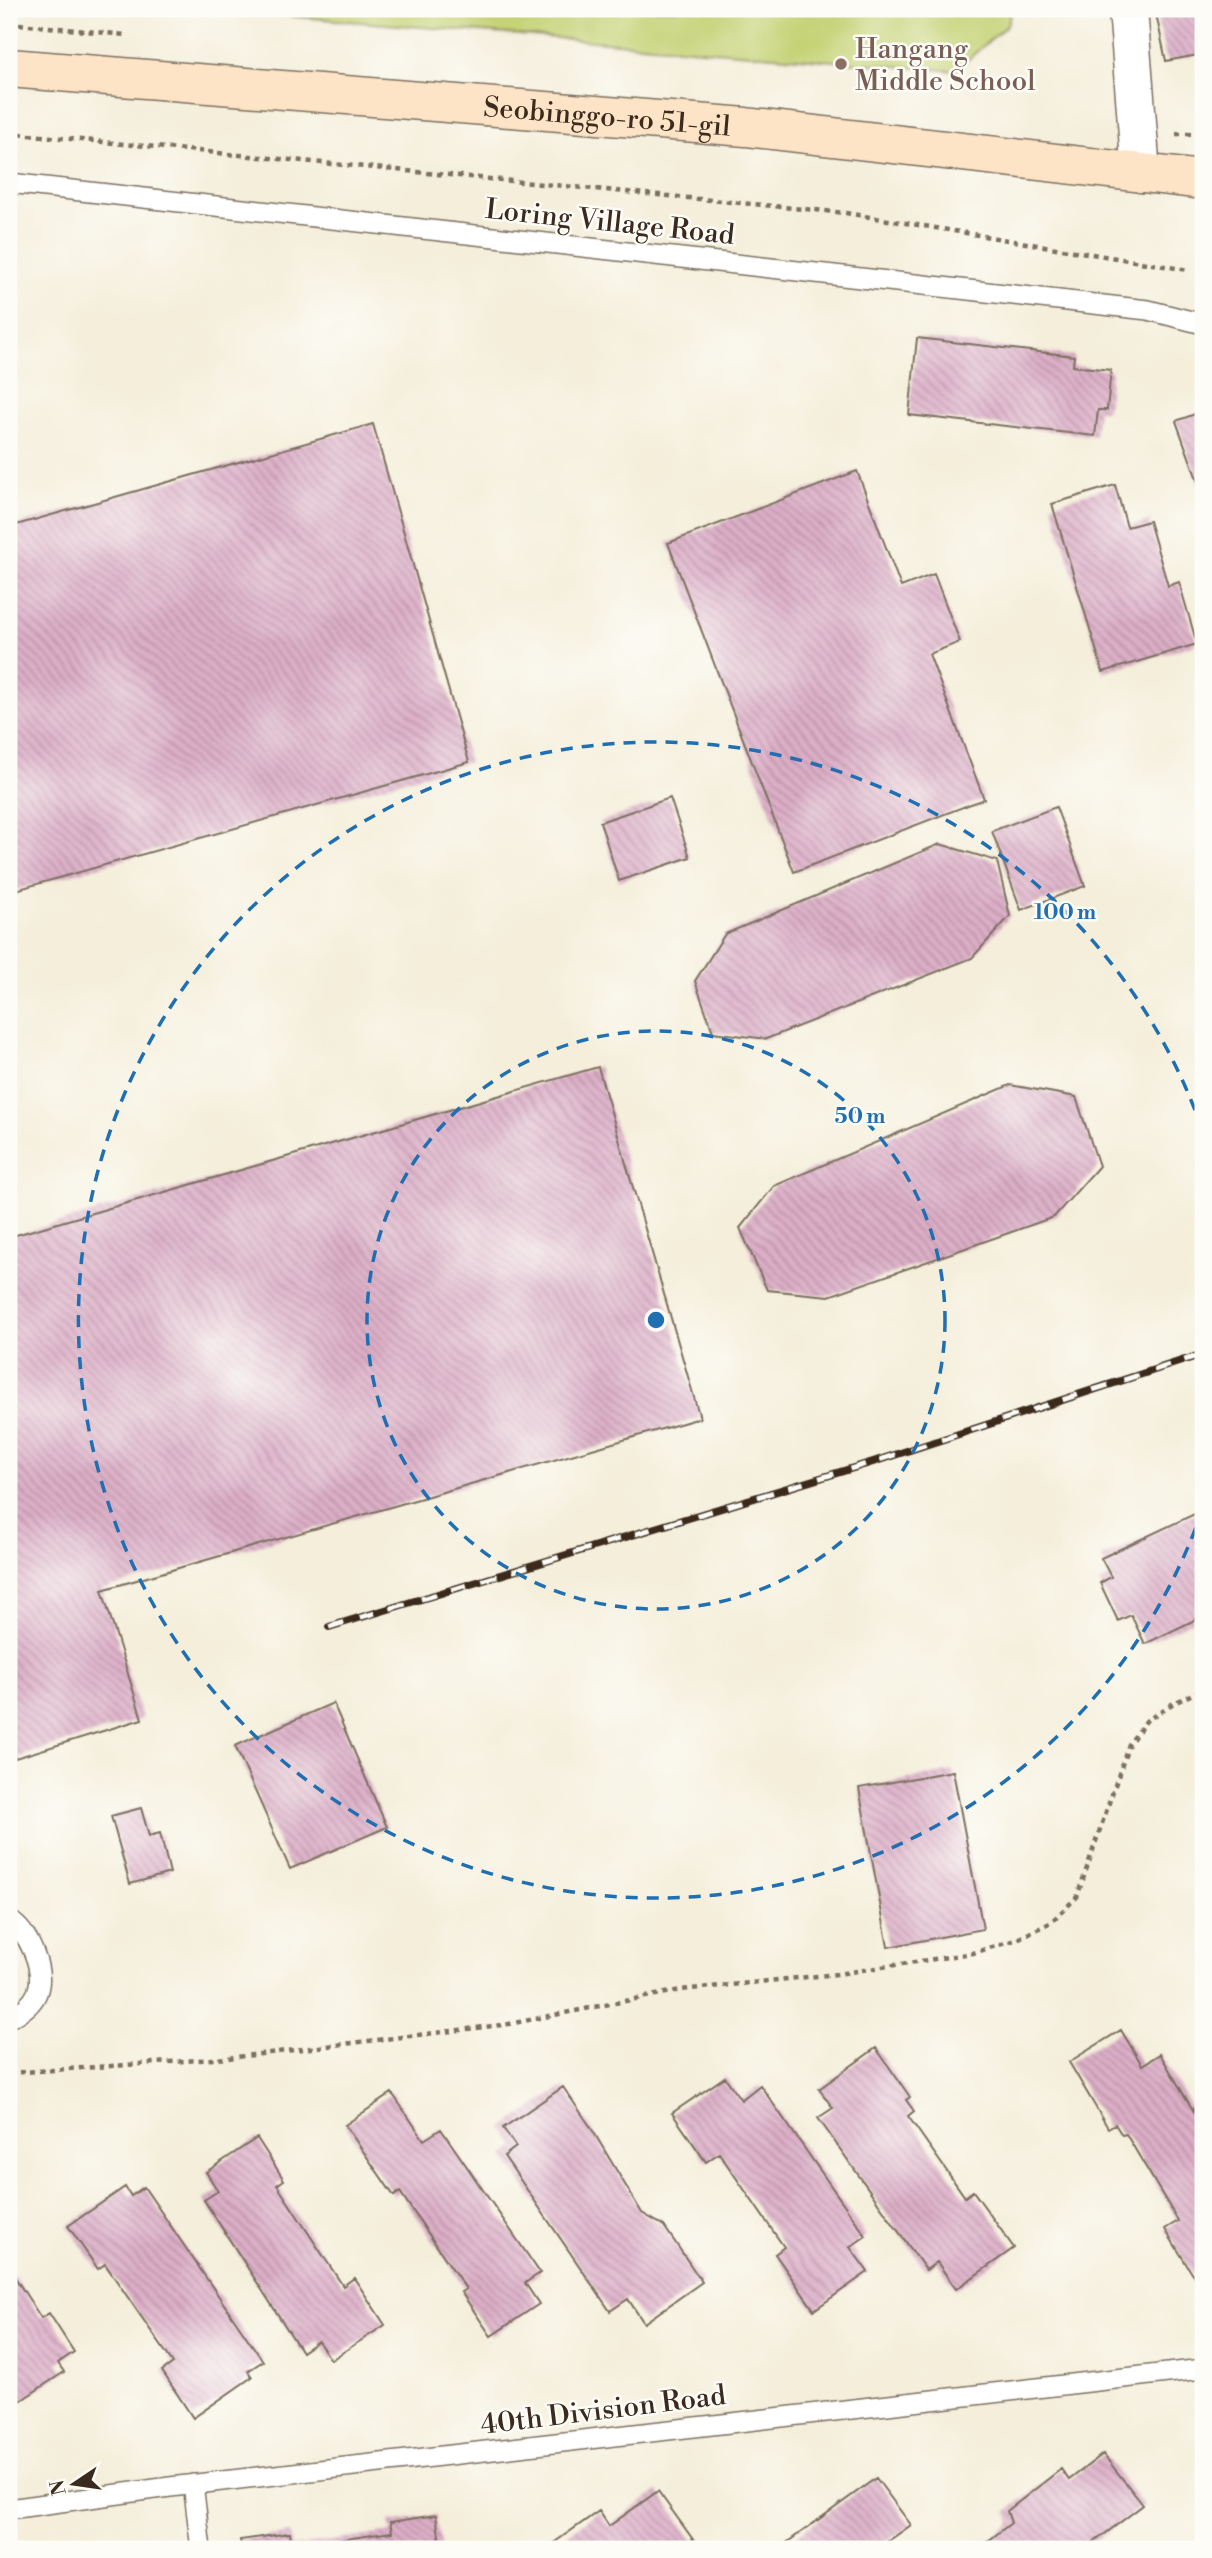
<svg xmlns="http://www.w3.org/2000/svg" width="1212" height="2558" viewBox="0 0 1212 2558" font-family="'Libre Bodoni',serif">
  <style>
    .green { fill: #c5d274; stroke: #807e49; stroke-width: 2 }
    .building { fill: url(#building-back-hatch) }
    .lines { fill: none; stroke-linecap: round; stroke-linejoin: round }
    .lane-casing { stroke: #7c6f60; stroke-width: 22 }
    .street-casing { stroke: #7c6f60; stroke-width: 41 }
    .secondary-casing { stroke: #7c6f60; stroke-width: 41 }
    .path { stroke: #7c6f60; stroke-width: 4.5; stroke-dasharray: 5 5; stroke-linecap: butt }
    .lane { stroke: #fff; stroke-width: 19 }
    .street { stroke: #fff; stroke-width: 38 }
    .secondary { stroke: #fee4c6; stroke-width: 38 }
    .rail-casing { stroke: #3b2a1e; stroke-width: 8 }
    .rail { stroke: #fdfcf7; stroke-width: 5; stroke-dasharray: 16; stroke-linecap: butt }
    .ring { fill: none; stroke: #1f6fb2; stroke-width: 3.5; stroke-dasharray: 12 9 }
    .education-dot { fill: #8d6e63; stroke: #fdfcf7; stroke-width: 2.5 }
    .labels { text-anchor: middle; stroke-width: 5; stroke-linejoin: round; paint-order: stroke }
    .education-label { font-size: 28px; fill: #785e54; stroke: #fdfcf7; text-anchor: start }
    .street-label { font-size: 28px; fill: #3b2a1e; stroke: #fdfcf7 }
    .centre { fill: #1f6fb2; stroke: #fdfcf7; stroke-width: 3.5 }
    .ring-label { font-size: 21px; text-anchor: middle; font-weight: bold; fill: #1f6fb2; stroke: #fdfcf7; stroke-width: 5; stroke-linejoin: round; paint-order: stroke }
  </style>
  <defs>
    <pattern id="building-back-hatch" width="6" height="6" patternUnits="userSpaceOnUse" patternTransform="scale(1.75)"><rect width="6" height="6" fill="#ddafc8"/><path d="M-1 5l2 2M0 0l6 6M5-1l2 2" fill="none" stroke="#b48fa2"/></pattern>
  </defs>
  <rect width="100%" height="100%" fill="#fdfcf7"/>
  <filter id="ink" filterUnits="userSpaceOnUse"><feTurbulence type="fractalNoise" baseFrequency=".0143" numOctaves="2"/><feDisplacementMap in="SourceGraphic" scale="14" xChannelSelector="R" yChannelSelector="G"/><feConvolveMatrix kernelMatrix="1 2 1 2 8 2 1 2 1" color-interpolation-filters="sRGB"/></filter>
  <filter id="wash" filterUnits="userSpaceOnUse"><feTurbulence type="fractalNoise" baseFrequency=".00686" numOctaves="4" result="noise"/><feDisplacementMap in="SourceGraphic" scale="28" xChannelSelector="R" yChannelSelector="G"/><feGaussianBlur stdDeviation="1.57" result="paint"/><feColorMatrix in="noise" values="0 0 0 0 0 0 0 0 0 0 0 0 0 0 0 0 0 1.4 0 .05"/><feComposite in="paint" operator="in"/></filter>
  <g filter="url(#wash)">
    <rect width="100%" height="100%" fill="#f4eeda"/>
    <path class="green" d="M203,9H1012L1007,25L955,71Z"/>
    <g id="blocks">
      <path class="building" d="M1155,9H1203V54L1166,61Z
        M917,338L1074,356L1073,366L1111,370L1107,410H1098L1095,436L909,415Z
        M1203,411V489L1201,490L1176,421Z
        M373,424L469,762L9,892V527Z
        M857,471L901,587L934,574L960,642L929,654L984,799L794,872L668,543Z
        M1115,485L1127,527L1149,521L1168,586L1179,582L1197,644L1103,672L1052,504Z
        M670,798L690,857L619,881L600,822Z
        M1056,807L1085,886L1021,910L992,831Z
        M940,844L997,861L1010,916L972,958L766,1039L713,1032L695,981L725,934Z
        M598,1067L700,1418L102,1590L142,1719L9,1760V1237Z
        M1010,1085L1076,1097L1099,1166L1054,1217L829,1296L767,1290L740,1228L774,1186Z
        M1203,1510V1616L1145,1644L1131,1615L1118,1621L1100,1583L1111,1577L1101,1558Z
        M333,1703L387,1827L290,1869L235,1746Z
        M953,1771L983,1929L888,1947L859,1788Z
        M141,1808L149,1836L160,1833L170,1873L130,1884L111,1816Z
        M1121,2030L1142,2065L1160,2054L1203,2127V2276L1196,2280L1165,2229L1178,2221L1126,2134L1122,2135L1115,2124L1108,2128L1069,2062Z
        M876,2048L910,2097L906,2100L914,2111L908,2116L965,2197L973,2191L1014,2248L956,2289L937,2262L926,2270L818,2118L833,2108L819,2089Z
        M725,2077L741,2100L760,2085L866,2236L850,2247L868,2272L814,2310L775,2254L784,2247L719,2153L706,2162L672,2113Z
        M563,2087L590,2126L642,2213L664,2226L702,2282L644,2323L628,2299L610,2311L504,2156L516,2147L503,2128Z
        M392,2093L424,2140L441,2129L540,2273L525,2283L539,2304L491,2336L461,2292L466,2289L400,2192L394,2196L345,2125Z
        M257,2138L284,2180L277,2185L343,2286L354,2278L385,2325L331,2360L318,2341L302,2352L204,2200L218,2191L206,2172Z
        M125,2187L131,2196L144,2187L263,2361L248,2371L252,2377L193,2418L162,2371L173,2363L105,2264L98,2269L68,2226Z
        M9,2268L41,2318L49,2313L74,2352L58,2363L64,2372L14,2405L9,2396Z
        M1103,2454L1143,2505L1085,2549H978L1011,2523L1007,2511L1061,2469L1069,2480Z
        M876,2478L911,2525L877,2549H778Z
        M658,2491L697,2545L691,2549H545L599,2511L609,2526Z
        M436,2515L441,2549H242L240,2540L290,2533L292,2547L392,2532L390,2522Z"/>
    </g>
  </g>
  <g filter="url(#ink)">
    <use href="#blocks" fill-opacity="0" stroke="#7c6f60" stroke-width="2"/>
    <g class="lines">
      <g class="lane-casing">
        <path id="lane" d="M9,183L1148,310L1203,324
          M9,1920C28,1931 46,1970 37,1993C32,2005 20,2013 9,2018
          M193,2484L201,2549
          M9,2509L170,2487L1203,2369"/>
      </g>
      <g class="street-casing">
        <path id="street" d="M1128,9L1141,173"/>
      </g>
      <g class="secondary-casing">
        <g id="secondary">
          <path id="s1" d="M9,68L746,127L1203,180"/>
        </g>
      </g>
      <path class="path" d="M9,23L126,35
        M9,133L846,213L1188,270
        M1176,134H1203
        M9,2073L228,2058L509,2024L681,1990L837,1974L973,1953L1015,1940L1050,1923L1077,1897L1129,1744L1146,1721L1172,1704L1203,1689"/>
      <use href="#lane" class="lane"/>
      <use href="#street" class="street"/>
      <use href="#secondary" class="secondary"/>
      <g class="rail-casing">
        <path id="rail" d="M329,1627L873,1462L1203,1354"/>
      </g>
      <use href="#rail" class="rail"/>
    </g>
  </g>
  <g class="ring">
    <circle cx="656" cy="1320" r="289"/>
    <path d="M1203 1508A578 578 0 1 1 1203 1132"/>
  </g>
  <circle class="education-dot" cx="841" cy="64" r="7"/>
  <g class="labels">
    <g class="education-label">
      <text x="855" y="58">Hangang<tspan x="855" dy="32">Middle School</tspan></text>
    </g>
    <g class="street-label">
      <text dy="10" stroke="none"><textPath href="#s1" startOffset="600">Seobinggo-ro 51-gil</textPath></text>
      <text transform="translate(610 221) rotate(6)" y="10">Loring Village Road</text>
      <text transform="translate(603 2409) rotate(-7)" y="10">40th Division Road</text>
    </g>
  </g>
  <circle cx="656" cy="1320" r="10" class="centre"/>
  <g class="ring-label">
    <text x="1065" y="919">100 m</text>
    <text x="860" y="1123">50 m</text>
  </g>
  <rect width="1212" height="2558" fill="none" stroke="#fdfcf7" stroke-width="35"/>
  <g transform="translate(74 2484) rotate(257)" stroke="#fdfcf7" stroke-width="5" paint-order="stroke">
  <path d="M0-5L12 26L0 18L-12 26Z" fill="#3b2a1e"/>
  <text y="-10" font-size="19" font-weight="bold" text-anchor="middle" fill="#3b2a1e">N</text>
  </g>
</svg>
